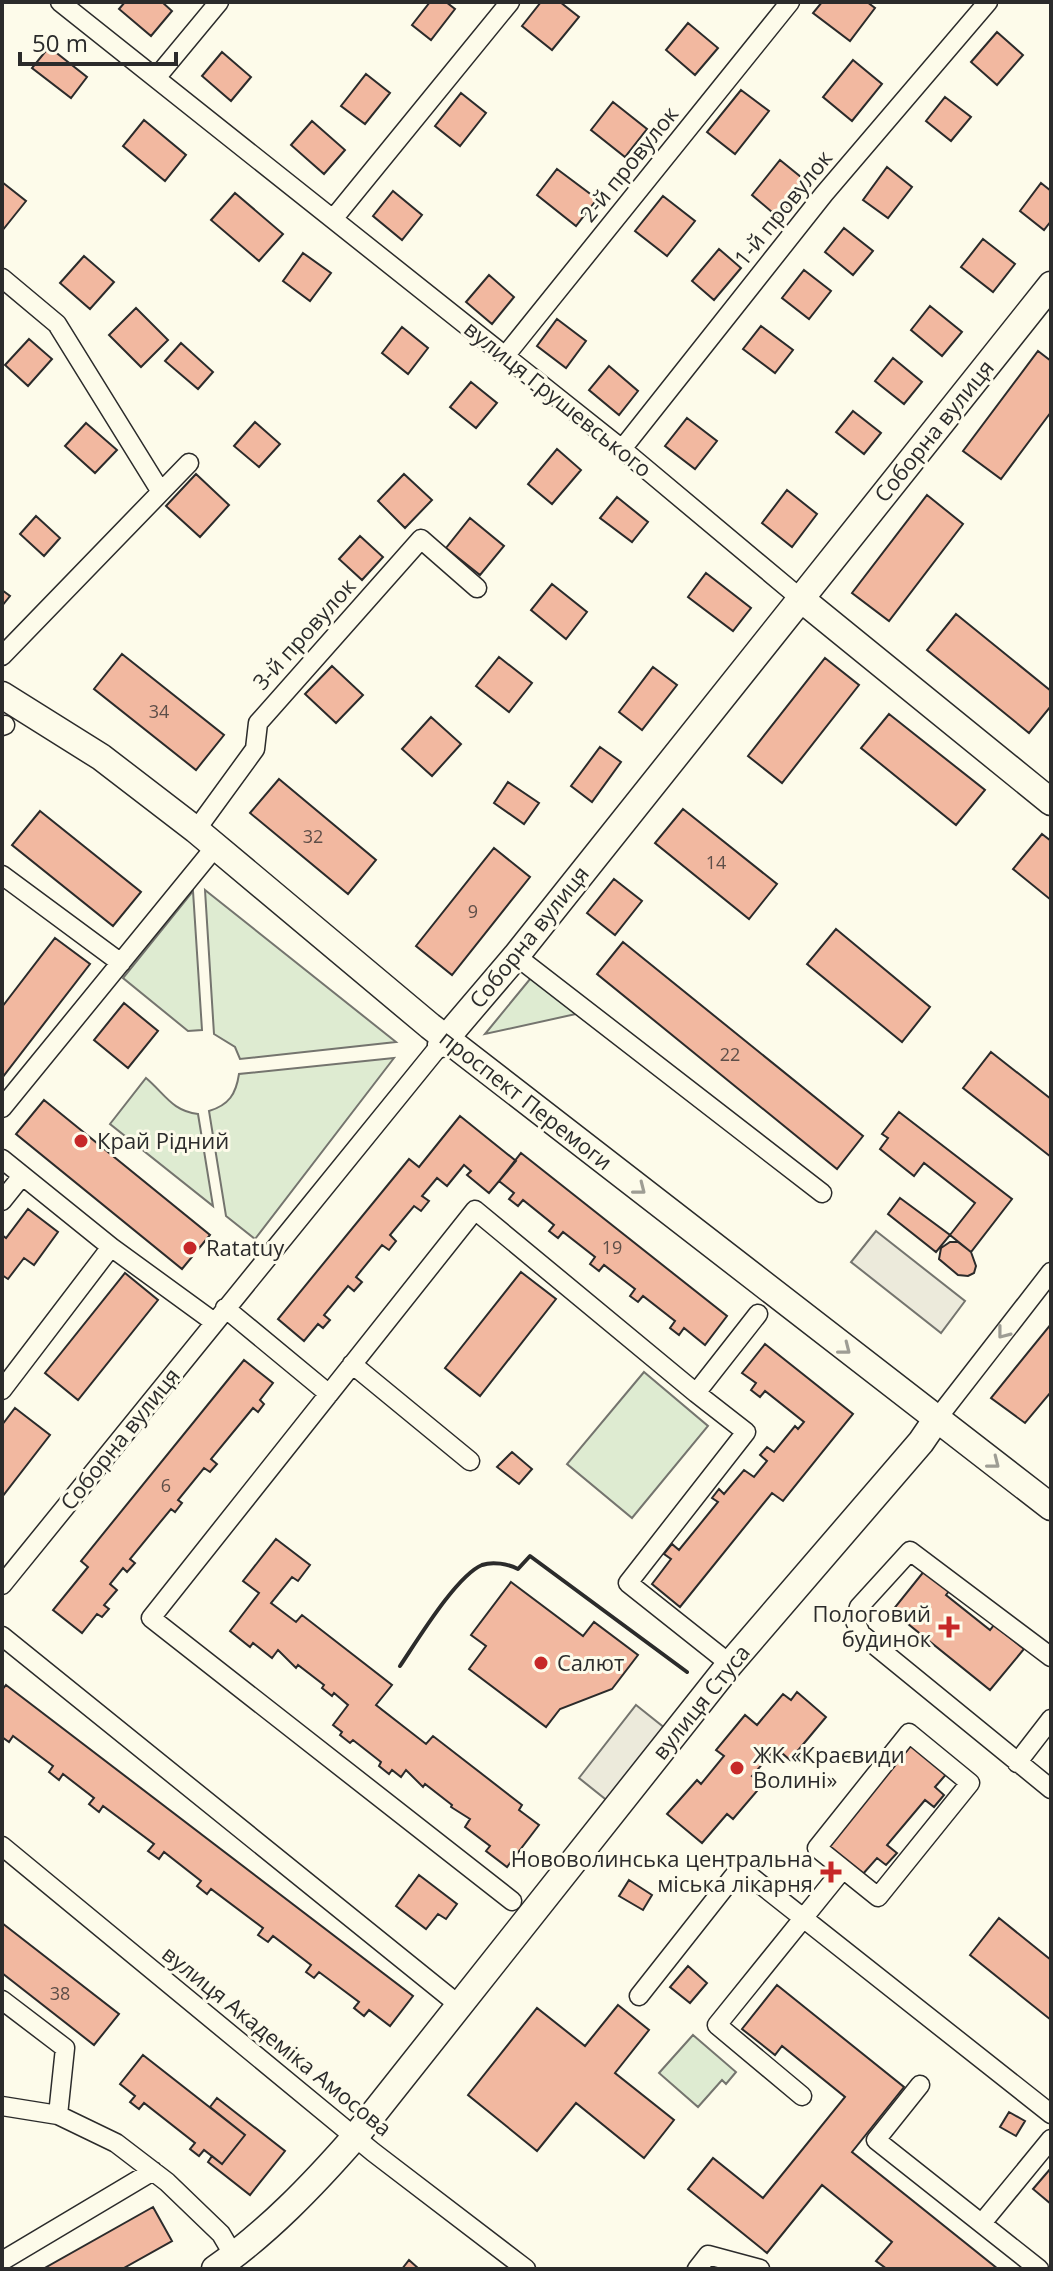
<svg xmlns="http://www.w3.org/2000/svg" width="1053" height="2271" viewBox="0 0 1053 2271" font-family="'Open Sans',sans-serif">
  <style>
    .green { fill: #deebd1; stroke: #74746e; stroke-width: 2 }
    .parking { fill: #eceadb; stroke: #74746e; stroke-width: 2 }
    .building { fill: #f2b8a0; stroke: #2b2b2b; stroke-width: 2 }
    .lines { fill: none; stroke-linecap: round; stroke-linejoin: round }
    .street-casing { stroke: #2b2b2b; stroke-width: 21 }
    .secondary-casing { stroke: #2b2b2b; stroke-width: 29 }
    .street { stroke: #fdfbea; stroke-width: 18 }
    .secondary { stroke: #fdfbea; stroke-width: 26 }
    .wall { stroke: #2b2b2b; stroke-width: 4 }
    .oneway { stroke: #9e9d94 }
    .poi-dot { fill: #c62828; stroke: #fdfbea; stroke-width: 3 }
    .labels { text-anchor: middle; stroke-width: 6; stroke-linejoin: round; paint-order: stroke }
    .number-label { font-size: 18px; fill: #5d4e48 }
    .street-label { font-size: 22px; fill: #2b2b2b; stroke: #fdfbea }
    .poi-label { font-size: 22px; fill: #2b2b2b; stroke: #fdfbea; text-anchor: start }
  </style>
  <rect width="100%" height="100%" fill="#fdfbea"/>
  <path class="green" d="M205,890L396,1042L240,1059L235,1047L214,1034Z
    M193,891L202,1030L188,1031L123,978Z
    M535,973L585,1012L485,1034Z
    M394,1058L255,1239L226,1216L209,1111C229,1105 236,1094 239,1074Z
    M146,1078C165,1094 172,1111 198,1114L213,1206L110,1124Z
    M644,1372L708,1426L632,1518L567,1464Z
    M693,2035L736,2072L726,2084L722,2080L698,2107L659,2073Z"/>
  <path class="parking" d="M876,1231L965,1301L941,1333L851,1262Z
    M636,1705L666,1729L609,1802L579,1778Z"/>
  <path class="building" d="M125,2H162L172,11L151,36L119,9Z
    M430,2H446L455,9L431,40L412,25Z
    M541,2H560L579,17L552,50L522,26Z
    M822,2H867L875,8L850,41L813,13Z
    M688,23L718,48L695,75L666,50Z
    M997,32L1023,55L997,85L971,62Z
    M49,47L87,77L71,98L32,68Z
    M222,52L251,77L231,101L202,76Z
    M853,60L882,84L852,121L823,97Z
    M366,74L390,93L365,124L341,106Z
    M741,90L769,111L735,154L707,132Z
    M461,93L486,113L460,146L435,126Z
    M945,97L971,117L951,141L926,121Z
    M613,102L647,129L625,157L591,130Z
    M144,120L186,155L165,181L123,146Z
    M312,121L345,150L324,174L291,145Z
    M780,160L807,182L779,218L752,195Z
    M887,167L912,187L888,218L863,200Z
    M557,169L597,199L576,226L537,195Z
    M2,182L26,201L2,231Z
    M1041,183L1051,191V221L1044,230L1020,211Z
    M393,191L422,215L402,240L373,216Z
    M235,193L283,234L259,261L211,220Z
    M663,196L695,221L667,256L635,231Z
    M844,228L873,251L853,275L825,252Z
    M983,239L1015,264L993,292L961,267Z
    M719,249L741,268L714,300L692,281Z
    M303,253L331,273L310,301L283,281Z
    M84,256L114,282L90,309L60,283Z
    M804,270L831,291L809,319L782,298Z
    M489,275L514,297L492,324L466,302Z
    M930,306L962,332L942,356L911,330Z
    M136,308L168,340L141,367L109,335Z
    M557,319L586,341L566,368L537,346Z
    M761,326L793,350L775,373L743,349Z
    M402,327L428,348L408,374L382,353Z
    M29,339L52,359L28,386L5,365Z
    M181,343L213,372L198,389L165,361Z
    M1038,351L1051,361V412L1001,479L963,451Z
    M893,358L922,382L904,404L875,381Z
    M609,366L638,391L619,415L589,390Z
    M471,382L497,403L476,428L450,407Z
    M853,411L881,433L864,454L836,432Z
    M687,418L717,441L695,469L665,446Z
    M255,422L280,444L259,467L234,446Z
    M86,423L117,450L95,473L65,446Z
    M557,449L581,470L552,504L528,484Z
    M196,474L229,505L200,537L166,506Z
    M404,474L432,500L405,528L378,501Z
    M787,490L817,514L792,547L762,523Z
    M927,495L963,524L889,621L852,593Z
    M617,497L648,522L632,542L600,518Z
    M36,516L60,538L44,556L20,534Z
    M470,518L504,546L480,575L446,548Z
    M360,536L383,557L362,580L339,559Z
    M706,573L751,608L733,631L688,597Z
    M552,584L587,612L566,639L531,610Z
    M2,590L10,596L2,606Z
    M956,614L1051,691V706L1029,733L927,650Z
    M122,654L224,735L196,770L94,689Z
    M499,657L532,683L509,712L476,686Z
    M825,658L859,685L782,783L748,756Z
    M332,666L363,695L336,723L305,694Z
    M653,667L677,685L642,730L619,712Z
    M889,714L985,790L956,825L861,748Z
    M431,717L461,744L432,776L402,749Z
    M600,747L621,762L592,802L571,786Z
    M279,779L376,860L348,894L250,813Z
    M508,782L539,803L524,824L494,803Z
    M683,809L777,884L749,919L655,843Z
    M40,811L141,892L113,926L12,845Z
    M1042,834L1051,841V900L1013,869Z
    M494,848L530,877L452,975L416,946Z
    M614,879L642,901L615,935L587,913Z
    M836,929L930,1007L902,1042L807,964Z
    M55,938L90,964L2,1078V1007Z
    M623,942L863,1136L837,1169L597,974Z
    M124,1003L158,1031L128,1068L94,1040Z
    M991,1052L1051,1099V1157L963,1088Z
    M44,1100L210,1235L182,1269L16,1134Z
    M899,1112L1012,1199L971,1252L950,1235L975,1203L924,1163L914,1176L880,1149L888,1138L882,1134Z
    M460,1116L516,1161L489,1193L467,1175L471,1171L464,1165L447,1186L437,1178L422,1196L429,1201L421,1211L414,1206L390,1235L396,1241L389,1250L382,1245L356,1277L362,1282L354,1291L348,1286L324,1315L330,1320L323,1328L318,1324L304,1341L278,1319L409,1159L419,1167Z
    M521,1153L727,1316L705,1345L684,1328L679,1335L670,1328L675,1321L643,1296L638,1302L630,1296L635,1289L604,1265L599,1271L590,1264L595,1257L563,1232L558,1238L549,1231L554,1225L523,1200L518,1206L509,1199L514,1193L499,1181Z
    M900,1198L950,1235L936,1252L888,1214Z
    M28,1209L58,1232L34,1265L24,1258L8,1279L2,1275V1235L6,1238Z
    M950,1242H958L971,1252L976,1266L974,1273L968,1276L958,1275L939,1259L941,1248Z
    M521,1272L556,1299L480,1396L445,1368Z
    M125,1273L158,1300L78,1400L45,1373Z
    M1051,1324V1392L1025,1423L991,1398Z
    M765,1344L853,1414L783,1501L772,1493L680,1607L652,1584L671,1559L664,1554L672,1544L679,1550L718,1502L712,1498L719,1489L724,1494L744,1470L754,1477L767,1461L760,1455L767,1447L774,1452L795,1426L798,1429L804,1422L765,1391L760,1397L751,1390L756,1383L742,1373Z
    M244,1360L273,1383L260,1400L264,1404L258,1412L253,1408L211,1459L217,1464L210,1472L204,1468L178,1500L182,1503L175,1512L171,1509L130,1559L135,1563L127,1572L123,1568L110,1584L117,1590L104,1605L109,1609L102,1617L97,1614L82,1633L53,1610L88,1567L81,1561Z
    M15,1408L50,1435L2,1497V1425Z
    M512,1452L532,1469L519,1484L497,1467Z
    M276,1539L310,1565L298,1581L292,1577L271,1603L296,1622L302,1615L392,1685L376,1705L426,1744L433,1736L522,1805L519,1810L539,1825L507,1867L486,1851L490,1846L465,1827L470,1819L451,1807L452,1805L425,1784L423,1787L406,1770L401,1777L392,1770L389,1774L379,1766L381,1762L353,1740L350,1743L340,1735L342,1732L333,1725L348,1705L334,1693L332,1696L322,1688L324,1685L298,1665L296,1668L278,1650L272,1658L253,1643L250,1647L230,1631L259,1593L243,1581Z
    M925,1570L950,1590L946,1595L990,1630L994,1625L1024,1649L990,1690L892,1611Z
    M511,1582L583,1636L594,1622L638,1655L612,1689L560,1709L546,1727L469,1669L486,1646L471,1635Z
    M6,1685L413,1996L390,2026L369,2010L364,2016L354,2008L359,2002L319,1972L314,1978L306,1972L311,1965L273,1936L268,1942L258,1935L263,1928L211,1889L207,1894L197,1886L201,1881L164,1852L159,1859L148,1851L154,1844L103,1806L99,1812L89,1804L94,1798L63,1774L59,1780L49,1772L53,1766L13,1736L9,1742L2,1737V1690Z
    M797,1692L826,1717L790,1760L776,1748L752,1776L763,1784L733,1819L727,1814L702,1843L667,1814L697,1780L701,1784L724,1756L716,1750L745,1715L757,1725L783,1694L791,1700Z
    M914,1742L949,1771L935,1787L944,1795L934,1807L925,1800L887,1845L897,1853L886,1865L877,1858L862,1875L827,1846Z
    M419,1875L457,1904L446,1919L438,1914L426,1929L396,1906Z
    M629,1880L652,1895L643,1910L619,1896Z
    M999,1918L1051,1960V2020L970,1955Z
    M2,1923L119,2014L94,2045L2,1973Z
    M688,1966L707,1983L690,2003L670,1987Z
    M777,1985L904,2087L852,2152L998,2269H887L876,2261L892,2242L822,2185L767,2253L688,2189L713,2158L763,2198L845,2097L782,2046L775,2055L742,2029Z
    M618,2005L649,2030L615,2073L674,2120L644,2158L576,2103L537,2151L468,2095L537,2008L585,2046Z
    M143,2055L245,2135L222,2164L204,2150L199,2156L190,2149L195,2143L144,2103L139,2109L130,2102L135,2096L120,2084Z
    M217,2098L285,2151L250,2195L208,2162L212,2156L222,2164L245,2135L210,2107Z
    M1009,2112L1025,2121L1016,2136L1000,2127Z
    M1051,2168V2204L1033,2189Z
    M153,2207L172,2241L122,2269H43Z
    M409,2260L419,2269H402Z"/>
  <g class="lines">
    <g class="street-casing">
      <path id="street" d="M60,2L622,449L800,598
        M156,78L219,2
        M333,219L510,2
        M2,278L57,324L161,492
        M505,356L790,2
        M622,449L824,194L988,2
        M2,656L189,463
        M2,726L5,725
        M196,830L255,749L258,723L421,539L477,588
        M2,875L121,963
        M516,956L822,1193
        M2,1108L216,846
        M2,1159L111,1247
        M2,1201L22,1176
        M225,1308L329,1394
        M352,1364L470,1461
        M2,1390L111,1247L214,1322
        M696,1393L746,1432L628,1583L730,1664
        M936,1420L1051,1272
        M2,1585L441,1044
        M2,1636L459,2005
        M1051,1657L910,1551L859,1607L855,1621L861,1634L1051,1789
        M909,1733L970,1783L878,1897L817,1848Z
        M1017,1763L1051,1719
        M2,1846L373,2152L526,2269
        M512,1901L151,1618L475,1210L696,1393L758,1314
        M639,1996L740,1868L1051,2114
        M2,2000L65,2048L58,2115
        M920,2085L876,2140L1039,2269
        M802,2096L717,2025L843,1869
        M2,2106L58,2115L116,2143L167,2182L221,2234L234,2256
        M982,2223L1051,2139
        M2,2261L153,2171
        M697,2269L708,2255L760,2269"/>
    </g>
    <g class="secondary-casing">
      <path id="secondary" d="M800,598L1051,802
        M2,695L101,757L196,830L430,1026L1051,1507
        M441,1044L516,956L1051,285
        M215,2269C267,2233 313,2185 355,2137L730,1664L921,1442L936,1420"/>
    </g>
    <use href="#street" class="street"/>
    <use href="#secondary" class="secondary"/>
    <path class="wall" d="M400,1666C417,1641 456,1576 482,1565C493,1561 508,1564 518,1569L530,1556L687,1672"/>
  </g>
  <defs><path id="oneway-chevron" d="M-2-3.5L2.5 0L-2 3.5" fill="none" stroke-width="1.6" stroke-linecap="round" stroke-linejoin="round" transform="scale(2)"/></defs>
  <g class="oneway">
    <use href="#oneway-chevron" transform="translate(640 1189) rotate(38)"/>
    <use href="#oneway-chevron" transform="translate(1003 1333) rotate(128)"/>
    <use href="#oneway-chevron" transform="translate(845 1349) rotate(38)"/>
    <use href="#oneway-chevron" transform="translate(994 1463) rotate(38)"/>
  </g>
  <g class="poi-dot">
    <circle cx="81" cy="1141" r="8"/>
    <circle cx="190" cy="1248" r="8"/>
    <path d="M945 1615h8v8h8v8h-8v8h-8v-8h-8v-8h8z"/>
    <circle cx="541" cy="1663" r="8"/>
    <circle cx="737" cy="1768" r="8"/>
    <path d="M827 1860h8v8h8v8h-8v8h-8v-8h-8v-8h8z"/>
  </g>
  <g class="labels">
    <g class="number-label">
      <text x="159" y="718">34</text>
      <text x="313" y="843">32</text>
      <text x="716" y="869">14</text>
      <text x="473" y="918">9</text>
      <text x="730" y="1061">22</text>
      <text x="612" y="1254">19</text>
      <text x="166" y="1492">6</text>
      <text x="60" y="2000">38</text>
    </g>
    <g class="street-label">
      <text transform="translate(629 164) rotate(-51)" y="8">2-й провулок</text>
      <text transform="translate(783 208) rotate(-51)" y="8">1-й провулок</text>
      <text transform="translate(558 399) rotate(39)" y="8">вулиця Грушевського</text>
      <text transform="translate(934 431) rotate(-51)" y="8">Соборна вулиця</text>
      <text transform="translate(304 634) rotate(-48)" y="8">3-й провулок</text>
      <text transform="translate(529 937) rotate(-51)" y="8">Соборна вулиця</text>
      <text transform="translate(526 1100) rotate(38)" y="8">проспект Перемоги</text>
      <text transform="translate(120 1439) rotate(-51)" y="8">Соборна вулиця</text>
      <text transform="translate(701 1702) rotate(-51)" y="8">вулиця Стуса</text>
      <text transform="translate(277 2041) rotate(39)" y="8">вулиця Академіка Амосова</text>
    </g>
    <g class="poi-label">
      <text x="97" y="1149">Край Рідний</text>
      <text x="206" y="1256">Ratatuy</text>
      <text x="931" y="1622" text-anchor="end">Пологовий<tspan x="931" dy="25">будинок</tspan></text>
      <text x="557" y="1671">Салют</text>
      <text x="753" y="1763">ЖК «Краєвиди<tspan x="753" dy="25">Волині»</tspan></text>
      <text x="813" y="1867" text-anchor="end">Нововолинська центральна<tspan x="813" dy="25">міська лікарня</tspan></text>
    </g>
  </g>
  <rect width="1053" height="2271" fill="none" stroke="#2b2b2b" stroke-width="8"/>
  <path d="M20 52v12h156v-12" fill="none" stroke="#2b2b2b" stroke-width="4"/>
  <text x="32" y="52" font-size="24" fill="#2b2b2b" stroke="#fdfbea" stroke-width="6" paint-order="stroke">50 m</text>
</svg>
